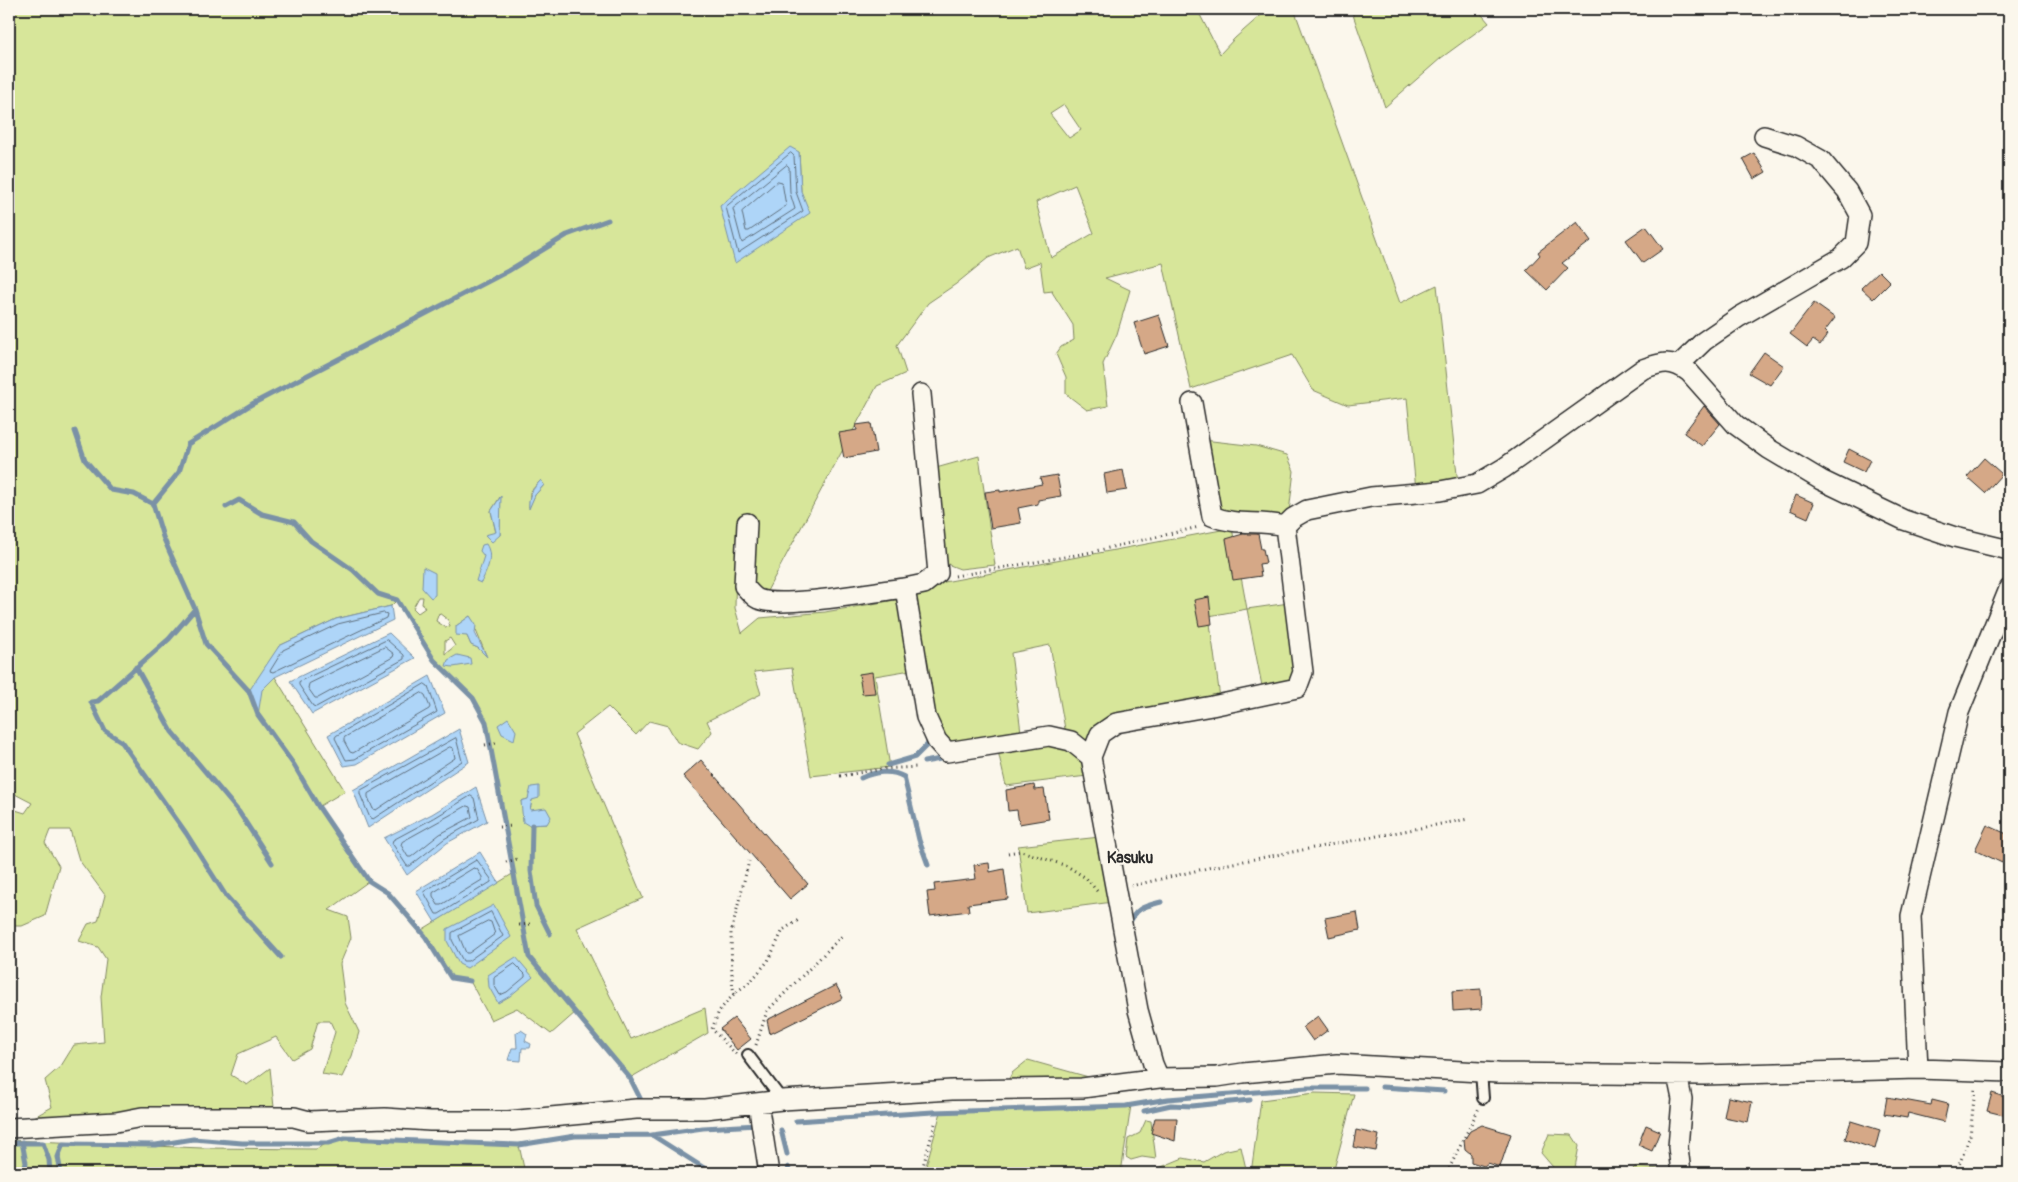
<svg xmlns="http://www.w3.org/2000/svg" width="2018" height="1182" viewBox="0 0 2018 1182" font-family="Pangolin,sans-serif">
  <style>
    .green { fill: #d7e69a; stroke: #818862; fill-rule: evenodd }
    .water { fill: #aed5f8; stroke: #7a91a6 }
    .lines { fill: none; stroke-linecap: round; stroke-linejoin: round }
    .shore { stroke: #5f6f7d; stroke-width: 1 }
    .stream { stroke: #7a91a6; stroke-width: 5 }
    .building { fill: #d5a887; stroke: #2b2b2b }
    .lane-casing { stroke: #2b2b2b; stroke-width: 14 }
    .street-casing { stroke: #2b2b2b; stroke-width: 22 }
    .path { stroke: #2b2b2b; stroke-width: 3; stroke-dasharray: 1 4; stroke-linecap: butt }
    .lane { stroke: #fbf7ec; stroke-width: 10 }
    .street { stroke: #fbf7ec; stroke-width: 19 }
    .labels { text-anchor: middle; stroke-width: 4.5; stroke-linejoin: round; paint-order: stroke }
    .quarter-label { font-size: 16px; font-weight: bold; fill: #2b2b2b; stroke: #fbf7ec }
  </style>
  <rect width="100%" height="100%" fill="#fbf7ec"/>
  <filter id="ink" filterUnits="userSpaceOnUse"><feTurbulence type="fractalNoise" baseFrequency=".02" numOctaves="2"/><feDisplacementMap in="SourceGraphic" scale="10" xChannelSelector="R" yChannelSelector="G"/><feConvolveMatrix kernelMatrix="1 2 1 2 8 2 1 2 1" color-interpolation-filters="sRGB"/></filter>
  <g filter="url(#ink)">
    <path class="green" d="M9,9H1197L1220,54L1235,38L1268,9H1294L1400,303L1437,285L1458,484L1416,490L1407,398L1348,405L1313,390L1292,355L1191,389L1163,263L1105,278L1130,290L1117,334L1103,364L1108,406L1087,410L1066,394V377L1056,354L1061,347L1074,340L1073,325L1052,292L1053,291L1044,292L1040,262L1024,268L1017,246L988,258L956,284L928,303L897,345L906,373L877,386L766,593L750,579V513L741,525L736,554L735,608L742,633L760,618L825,612L901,599L911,670L875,676L890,767L811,776L792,668L754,672L761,694L707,721L712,732L698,749L677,742L668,726L649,721L636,735L608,707L574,734L643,898L577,928L631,1039L705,1008L708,1033L630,1078L576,1012L551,1034L517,1008L491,1020L470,981L451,978L420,931L514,873L486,722L473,698L434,660L397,600L391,606L336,619L279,646L262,689L275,677L345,791L318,807L369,881L329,910L348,917L351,938L340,964L345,1003L359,1032L352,1056L342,1077L322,1074L335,1032L330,1021H318L310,1049L292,1059L276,1037L238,1054L231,1075L247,1085L270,1068L276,1127L179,1120L27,1121L52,1107L45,1080L61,1066L74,1045L104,1042L101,997L106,959L98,947L79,941L88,924L98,921L105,895L79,860L70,830H50L45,843L59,866L45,916L22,926H9V808L25,813L32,803L9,791ZM1064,105L1081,130L1069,138L1050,114ZM799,152L801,191L720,206ZM1075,185L1094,233L1051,258L1036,202ZM541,480L544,485L535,495L529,507L530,492ZM500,497V535H486L496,533L491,511ZM419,597H423L422,604L425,608L418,613L413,608ZM439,613L448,620L450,626L445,627L436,621ZM470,616L486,655L478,648L471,645L467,636L456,626ZM450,638L455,646L445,654V641ZM528,799L532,800L530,810L547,824L528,825L521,801Z
      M1351,9H1477L1489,23L1441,58L1385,107Z
      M1203,440L1256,446L1287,455L1294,471L1289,512L1279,519L1217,511Z
      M979,456L995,565L960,569L947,564L936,468Z
      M1232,528L1247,609L1289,603L1296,678L1263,691L1247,609L1209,616L1220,698L1115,715L1096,725L1088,746L1065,729L1050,645L1011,653L1021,732L954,742L942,736L932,712L913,598L922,590L939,583Z
      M1056,741L1084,759L1087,776L1006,786L998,751Z
      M1100,837L1113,902L1027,913L1018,846Z
      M1028,1060L1092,1078L1119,1094L1000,1096L1012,1073Z
      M1315,1093L1354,1094L1333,1173H1251L1261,1100Z
      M1131,1105L1121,1173H924L941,1112Z
      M1146,1120L1151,1121L1156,1159L1142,1157L1131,1160L1126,1157L1128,1139L1140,1133Z
      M1549,1134L1572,1135L1579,1146L1574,1173H1558L1541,1153Z
      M345,1138L519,1145L525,1173H9V1140L202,1148L316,1149L328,1143Z
      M1241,1147L1247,1173H1147L1183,1158L1204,1162L1223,1151Z
      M1635,1167L1674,1170V1173H1629Z"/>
    <path class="water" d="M790,147L799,152L801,191L810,213L735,263L720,206Z
      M541,480L544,485L535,495L529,509C528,495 532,490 541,480Z
      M501,496L500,535L492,542L485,535L496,532L491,511Z
      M486,544C494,557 487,570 481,583L476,581L484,556L480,551L482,545Z
      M423,567L435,573V595L431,598L422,588Z
      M391,606L393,620L275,677L262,690L258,715L249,691L279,646L336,619Z
      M470,616L476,625L475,633L487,657L478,648L471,645L467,636L456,635V626Z
      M389,633L415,658L312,714L290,681Z
      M457,655L470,658L471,664L453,667L446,666L448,660Z
      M430,676L445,713L357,764L344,766L328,735Z
      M508,718L516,731L514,740L502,734L498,725Z
      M459,729L469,762L368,828L353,790Z
      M539,786V798L532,800L530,810L546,808L551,817L547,824L528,825L523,822L521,801L528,799L531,787Z
      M476,787L487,821L447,843L407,875L384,838L432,814Z
      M480,852L499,883L435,922L416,891Z
      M494,905L511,937L467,968L459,964L447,941V929Z
      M516,957L533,977L510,996L498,1003L489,987L488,975Z
      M521,1030L527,1034L525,1041L531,1044L530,1048H522L521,1061L508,1060L512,1048H517L516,1033Z"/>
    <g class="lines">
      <path class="shore" d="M791,153L794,156L796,192L803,211L738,253L726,207Z
        M787,165L789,167L790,193L795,209L742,243L733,209Z
        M778,181L782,182L786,206L749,231H746L742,212Z
        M384,613L387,614L386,618L273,672L270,671L283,650L338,624Z
        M387,640L404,655V659L316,707L313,706L299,685V682Z
        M385,647L394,654L393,657L318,698H315L308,688L309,684Z
        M425,684L428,686L437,712L355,759L346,760L335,738L336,736Z
        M422,693L425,695L430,707L429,709L353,753L350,752L344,741V738Z
        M456,738L462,761L373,819L370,818L360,794V791Z
        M450,747L453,748L455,758L376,810L373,809L368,797V794Z
        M471,796L474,798L479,819L444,839L410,866H407L392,843L393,840L434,818Z
        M467,806L470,807L472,817L440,834L411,857H408L401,845L402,842Z
        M477,860L491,879V882L439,914H436L424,892Z
        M474,868L477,869L482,877V880L441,905H438L433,896V893Z
        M491,912L503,936L468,961H463L452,940V933Z
        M488,921L491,922L495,934L469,953H466L459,936Z
        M515,964L525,974V977L507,992L500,995L494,985V978Z"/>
      <path class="stream" d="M75,431L85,460L111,490L134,494L153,504L163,537L195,609L206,644L249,691L258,715L294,765L318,806L369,881L388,893L425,936L451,978L470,981
        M153,504L179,472L188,444L252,404L508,271L567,235L608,220
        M226,507L239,500L262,514L294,522L311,541L353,570L378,594L397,600L434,660L473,698L486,722L529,957L630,1078L643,1104
        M195,609L169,639L98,701L91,702L105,731L121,741L186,833L226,896L281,957
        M136,667L172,732L239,812L272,863
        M924,762L946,758
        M888,765L915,757L928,744L927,737
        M861,778C874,772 891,769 904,777L919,840L928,865
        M532,825L531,871L536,906L550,934
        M1129,926C1134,908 1145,906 1161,902
        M1382,1087L1444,1091
        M1144,1111L1171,1105L1192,1106L1250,1100
        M796,1121L933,1112L1126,1106L1168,1099L1307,1088H1365
        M781,1130L787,1154
        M652,1135L703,1128L758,1125
        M22,1142L26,1163L23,1173
        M9,1143H43L49,1160L50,1173
        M788,1167L790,1173
        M61,1173L58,1157L63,1144L156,1145L193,1139L242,1143H328L345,1138L519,1145L575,1136L652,1135L712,1173"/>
    </g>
    <path class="building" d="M1754,153L1766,172L1754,179L1743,159Z
      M1577,222L1591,241L1562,263L1568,268L1547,290L1526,270L1540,255L1538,252Z
      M1646,226L1663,249L1643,263L1626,240Z
      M1879,271L1890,282L1873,299L1861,288Z
      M1814,303L1835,318L1825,331L1828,334L1820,345L1813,340L1807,347L1790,334Z
      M1159,315L1169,346L1144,354L1134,323Z
      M1764,352L1784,366L1770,385L1749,373Z
      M1704,406L1720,424L1702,446L1684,433Z
      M871,423L876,452L844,458L839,433L857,430L856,425Z
      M1849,449L1870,460L1864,472L1843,462Z
      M1984,458L2002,474L1985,493L1967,477Z
      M1123,470L1127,490L1107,493L1104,474Z
      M1057,475L1061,496L1038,500V504L1018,508L1021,523L991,528L985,492L1000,490V492L1042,484L1040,478Z
      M1796,495L1814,503L1808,518L1790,510Z
      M1243,534H1258L1261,549H1263L1266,563L1259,564L1261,576L1233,580L1226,539Z
      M1209,597L1212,624L1199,626L1194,600Z
      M872,672L875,693L862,694L859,674Z
      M701,760L808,884L790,899L683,776Z
      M1034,785L1035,790L1044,789L1049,819L1019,824L1017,810L1008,811L1006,790Z
      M1987,825L2009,835V849L2002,863L1975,850Z
      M989,863L990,872L1004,869L1008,899L968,904L969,911L930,916L927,892L935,891L934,884L976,879L974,865Z
      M1357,912L1360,930L1329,937L1325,918Z
      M836,985L843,998L770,1034L767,1020Z
      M1481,989L1482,1009L1453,1011L1452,991Z
      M1318,1016L1328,1030L1313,1041L1303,1027Z
      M734,1018L751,1039L737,1050L720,1029Z
      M1992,1093L2008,1098L2003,1115L1987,1111Z
      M1728,1097L1752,1102L1748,1122L1724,1117Z
      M1887,1097L1931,1105L1932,1100L1948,1104L1944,1122L1908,1113L1907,1118L1884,1114Z
      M1155,1118H1177L1175,1141L1151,1133Z
      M1851,1121L1880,1130L1875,1149L1845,1139Z
      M1482,1125L1511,1134L1500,1167L1488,1163L1484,1166L1471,1162V1154L1465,1149L1464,1140L1470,1131Z
      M1646,1125L1660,1131L1652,1151L1638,1145Z
      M1356,1130L1379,1135L1376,1151L1353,1147Z"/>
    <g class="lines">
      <g class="lane-casing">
        <path id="lane" d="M748,1055L782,1100
          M1481,1072L1483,1098"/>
      </g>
      <g class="street-casing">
        <path id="street" d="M1679,365L1704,341L1739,317L1841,258L1856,243L1860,215L1847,191L1821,160L1796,146L1764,136
          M921,394L938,573L924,584L905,588L926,717L937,741L947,752L1049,736L1071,741L1091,757
          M747,523L744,586C748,590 753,597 758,599C782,609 876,591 905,588
          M1285,526L1293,518L1307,510L1371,497L1440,491L1477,484L1504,468L1643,369C1662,362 1671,359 1689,372L1736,425L1769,449L1821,480L1904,520L1955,537L2009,550
          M1918,1069L1911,916L1959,712L2009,589
          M1677,1075L1682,1099L1678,1147L1681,1173
          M1159,1078L1153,1064L1138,1010L1091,757L1100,734L1116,723L1212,706L1297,688L1303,672L1285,526C1261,520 1235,526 1212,516L1192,403
          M758,1103L769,1173
          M9,1128L116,1122L142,1117H294L309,1121L385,1118L430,1121H508L636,1109H705L782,1100L952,1090L1082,1088L1159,1078L1217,1077L1243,1073L1337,1064L1498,1073L1703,1075L1918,1069L2009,1072"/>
      </g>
      <path class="path" d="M955,576L1087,553L1199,527
        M485,745L496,743
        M840,776L882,769L917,767
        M499,827L512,826
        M1008,853L1021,851L1067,866L1086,878L1097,891
        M506,862L517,859
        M1131,886L1212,867L1468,819
        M519,925L531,924
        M734,994L732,981L731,933L749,861
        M756,1045L767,1011L844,934
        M736,1054L712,1029L719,1011L734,994L752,980L768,961L783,930L800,919
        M921,1173L935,1124
        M1447,1173L1479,1108
        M1956,1173L1970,1136L1975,1089"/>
      <use href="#lane" class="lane"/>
      <use href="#street" class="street"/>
    </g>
  </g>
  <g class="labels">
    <g class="quarter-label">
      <text x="1130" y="863">Kasuku</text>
    </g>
  </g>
  <rect width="2018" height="1182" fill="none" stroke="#fbf7ec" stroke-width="30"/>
  <rect x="15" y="15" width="1988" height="1152" fill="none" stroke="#2b2b2b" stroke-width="2" filter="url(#ink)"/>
</svg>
